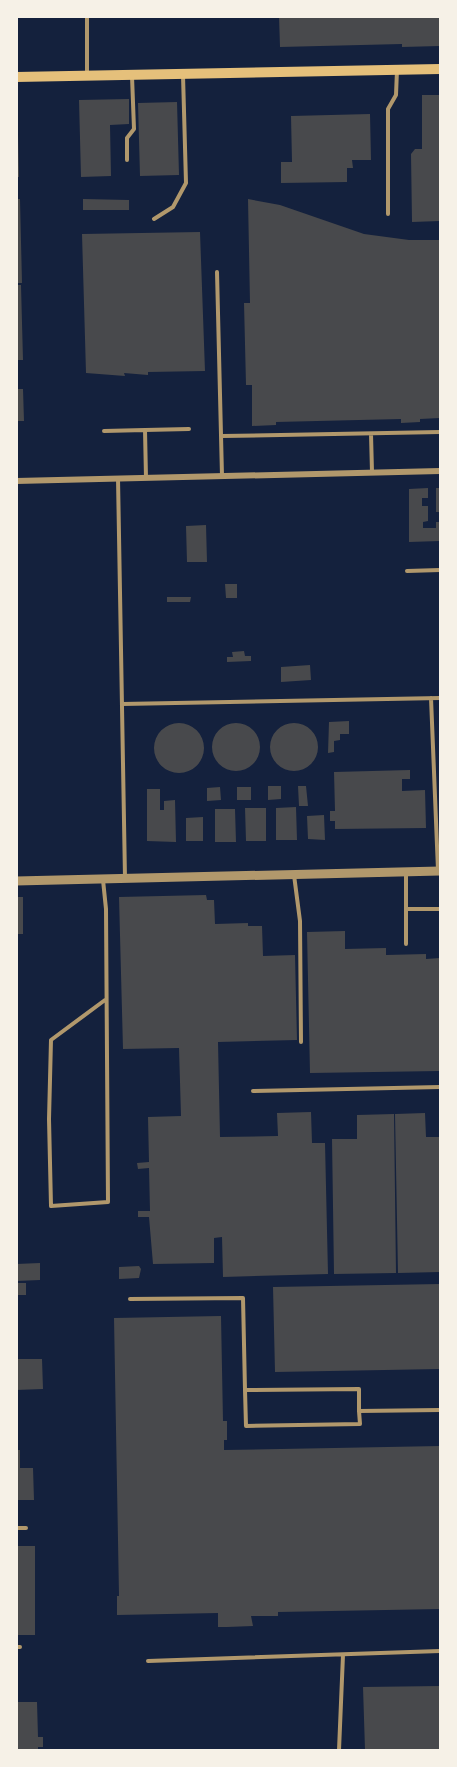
<svg xmlns="http://www.w3.org/2000/svg" width="457" height="1767" viewBox="0 0 457 1767" font-family="Commissioner,sans-serif">
  <style>
    .building { fill: #48494c }
    .lines { fill: none; stroke-linecap: round; stroke-linejoin: round }
    .service { stroke: #b1986c; stroke-width: 4 }
    .minor { stroke: #b1986c; stroke-width: 6 }
    .tertiary { stroke: #b1986c; stroke-width: 9 }
    .secondary { stroke: #e5c07b; stroke-width: 10 }
  </style>
  <rect width="100%" height="100%" fill="#14213d"/>
  <path class="building" d="M279,16H440V46L402,47V44L280,47Z
    M422,95H440V221L412,222L411,154L415,149H422Z
    M129,99V124L110,125L111,176L81,177L79,100Z
    M177,102L179,175L140,176L138,103Z
    M370,114L371,160H352L353,168H347V182L281,183V162H292L291,116Z
    M16,134H18L19,177H16Z
    M16,199H20L22,283H16Z
    M83,199L129,200V210H83Z
    M248,199L280,205L364,234L409,240H440V418L420,419V422L401,423V419L276,422V425L252,426V385H246L244,303H250Z
    M200,232L205,371L148,372V375L124,373L125,376L86,373L82,234Z
    M16,285H21L23,360H16Z
    M16,389H23L24,421H16Z
    M428,488V498H422V506H428V521L423,522V528H436V522H440V541L409,542V489Z
    M436,488H440V512H436Z
    M206,525L207,562H187L186,526Z
    M225,584H237V598H226Z
    M167,597H191L190,602H167Z
    M244,651L245,656H251V661L227,662V657H233L232,652Z
    M310,665L311,680L281,682V667Z
    M349,721V734H340V740L334,741V752L328,753L329,722Z
    M270 747a24 24 0 1 1 48 0a24 24 0 1 1-48 0Z
    M154 748a25 25 0 1 1 50 0a25 25 0 1 1-50 0Z
    M212 747a24 24 0 1 1 48 0a24 24 0 1 1-48 0Z
    M410,770V779H402V791L425,790L426,828L335,829V821H330V811H335L334,772Z
    M268,786H281V799L268,800Z
    M298,786H306L308,806H299Z
    M220,787L221,800L207,801V788Z
    M237,787H251V800H237Z
    M147,789H160V810H164V801L175,800L176,842L147,841Z
    M296,807L297,840H276V808Z
    M245,808H266V841H246Z
    M215,809H235L236,842H215Z
    M324,815L325,840L308,839L307,816Z
    M203,817V841H186V818Z
    M206,895L207,900H214L215,924L248,923V926H262L263,956L295,955L297,1040L218,1042L220,1137L278,1136L277,1113L311,1112L312,1143H325L328,1274L223,1277L222,1237L214,1238V1263L153,1264L149,1217H138V1211H150L149,1168L138,1169L137,1163L149,1162L148,1117L181,1116L179,1048L123,1049L119,897Z
    M16,897H23V934H16Z
    M345,931V949L386,948V955L426,954V959L440,958V1071L310,1073L307,932Z
    M425,1113L426,1137H440V1272L398,1273L395,1114Z
    M394,1114L396,1273L334,1274L332,1139H357V1115Z
    M40,1263V1280L16,1281V1264Z
    M139,1266L141,1269L139,1278L119,1279V1267Z
    M16,1283H26V1295H16Z
    M440,1284V1369L275,1372L273,1287Z
    M221,1316L223,1421H227V1440H224V1450L440,1446V1609L278,1612V1616H251L253,1626L227,1627H218V1613L117,1615V1596H119L114,1318Z
    M16,1359H42L43,1389L16,1390Z
    M16,1450H20V1468H33L34,1500H16Z
    M16,1546H35V1635H16Z
    M440,1686V1750H365L363,1687Z
    M16,1702H37L38,1737H43V1747H38V1750H16Z"/>
  <g class="lines">
    <path class="service" d="M87,16V75
      M127,160V138L134,129L132,76
      M388,214V109L396,95L397,70
      M154,219L173,207L186,183L183,75
      M217,272L222,476
      M145,430L189,429
      M104,431L145,430L146,478
      M371,434L372,472
      M222,436L440,432
      M118,478L125,878
      M407,571L440,570
      M431,698L438,870
      M122,704L440,698
      M294,875L300,921L301,1042
      M103,880L106,909L108,1202L51,1206L49,1119L51,1040L105,1000
      M406,909H440
      M406,944V872
      M253,1091L440,1087
      M130,1299L243,1298L245,1390L359,1389V1411L440,1410
      M245,1390L246,1426L360,1424L359,1411
      M16,1528H26
      M16,1647H20
      M148,1661L440,1651
      M339,1750L343,1655"/>
    <path class="minor" d="M16,481L440,471"/>
    <path class="tertiary" d="M16,881L440,871"/>
    <path class="secondary" d="M16,77L440,69"/>
  </g>
  <rect width="457" height="1767" fill="none" stroke="#f6f1e7" stroke-width="36"/>
</svg>
